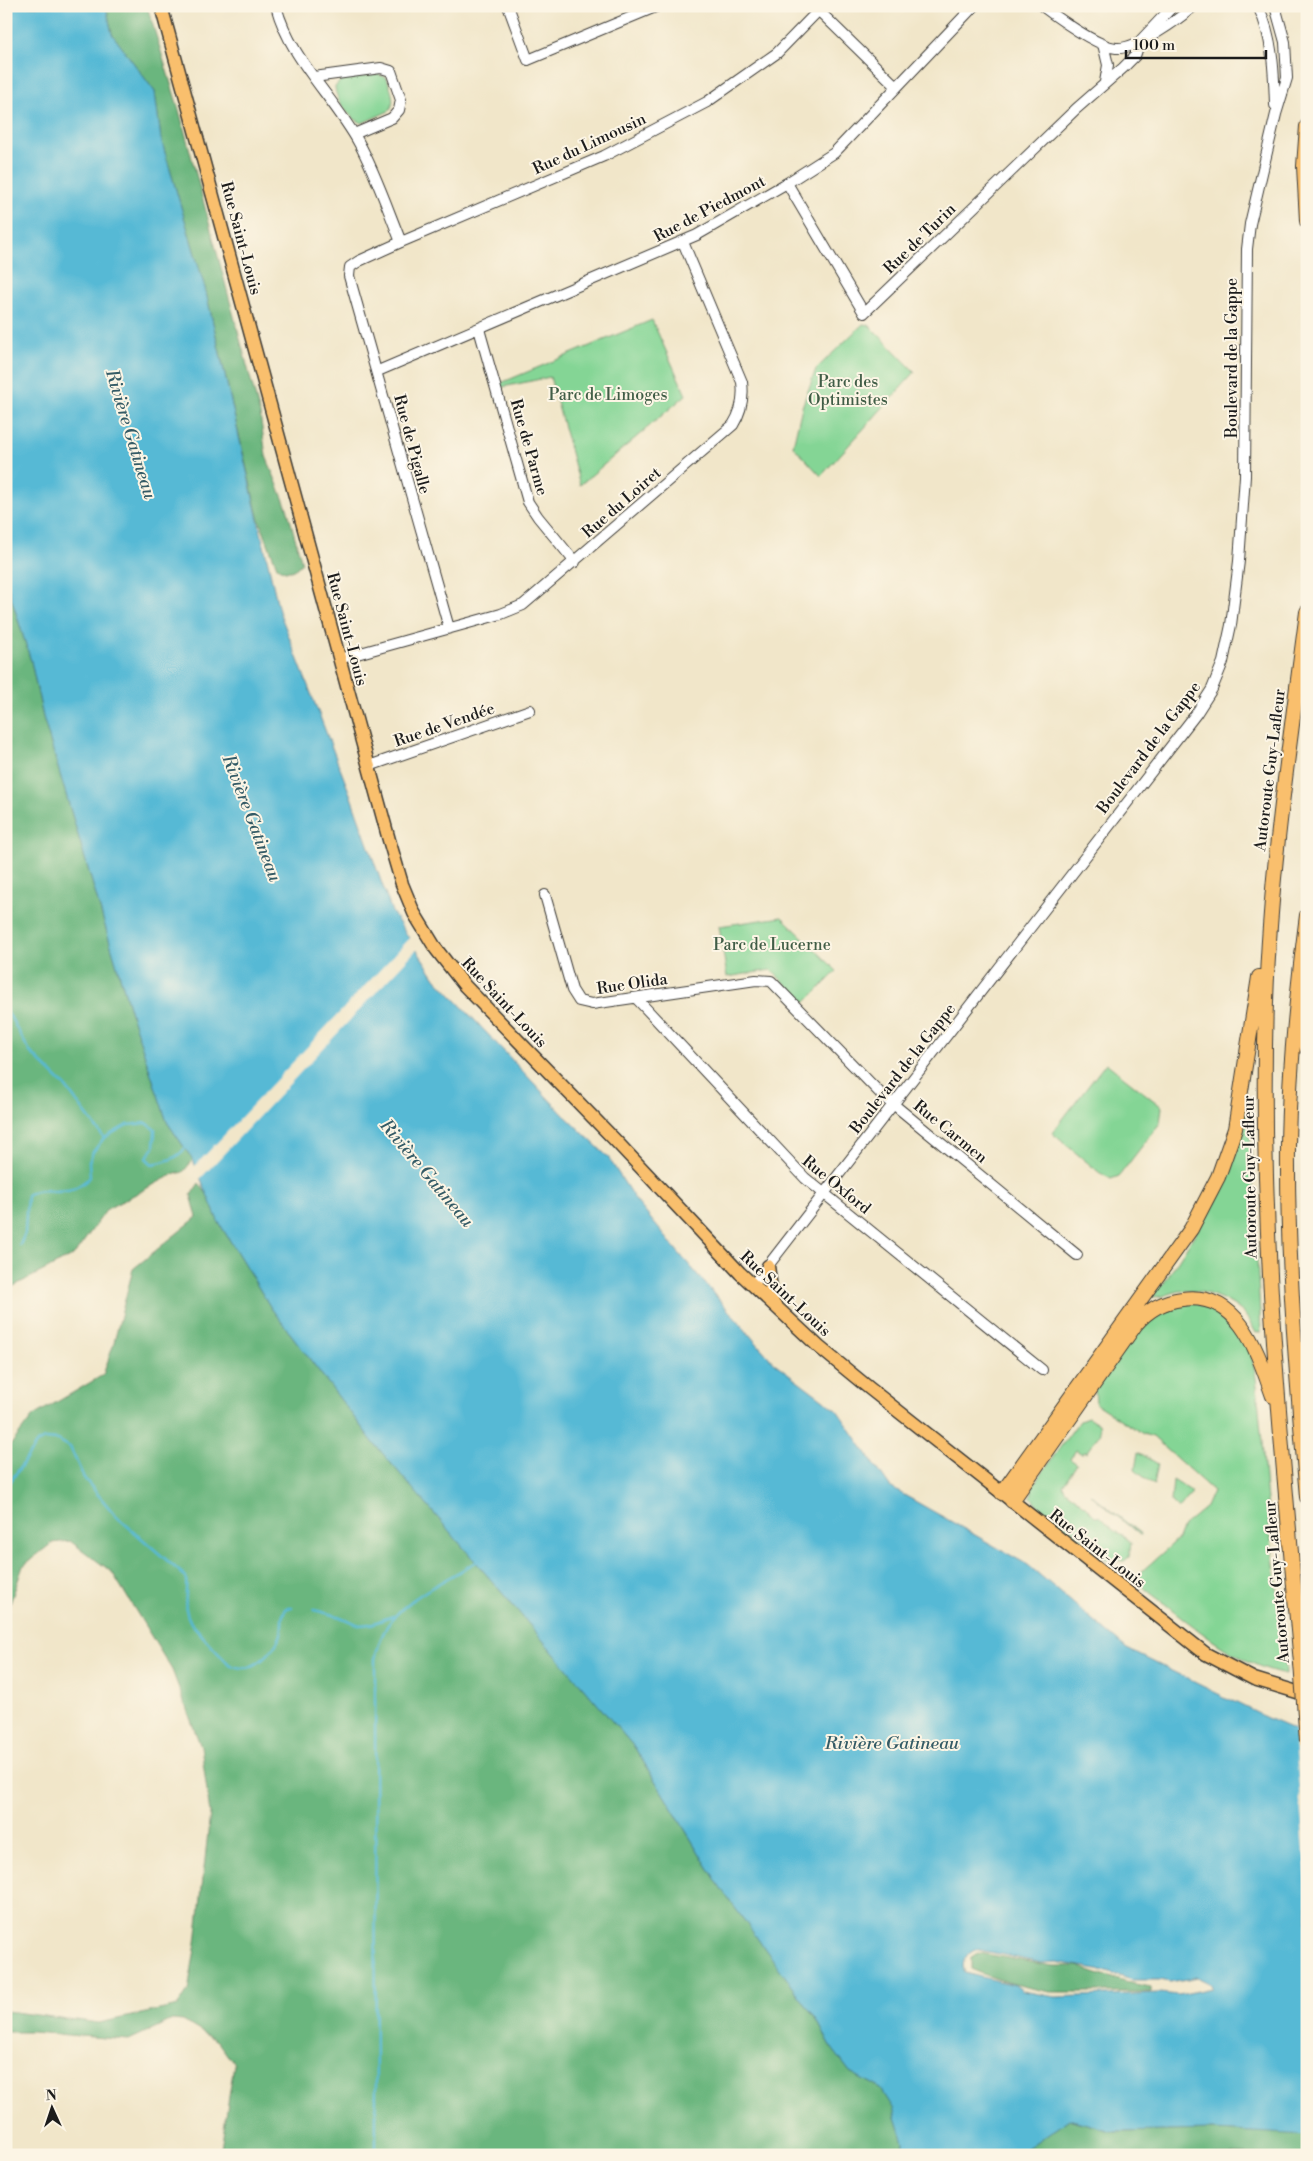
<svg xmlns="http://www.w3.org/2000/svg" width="1313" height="2161" viewBox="0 0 1313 2161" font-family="'Libre Bodoni',serif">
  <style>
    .green { fill: #84d595; stroke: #507858 }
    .forest { fill: #6bb67e; stroke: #44694d }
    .water { fill: #57b9d5; stroke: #3a6a78; fill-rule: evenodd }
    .pier { fill: #f1e6c9 }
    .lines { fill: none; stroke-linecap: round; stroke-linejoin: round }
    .stream { stroke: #57b9d5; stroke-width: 2.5 }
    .minor-casing { stroke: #3c3a36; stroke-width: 12 }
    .major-casing { stroke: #3c3a36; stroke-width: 15 }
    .highway-casing { stroke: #3c3a36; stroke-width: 16 }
    .minor { stroke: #fff; stroke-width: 10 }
    .major { stroke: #f9bf6d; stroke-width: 12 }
    .highway { stroke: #f9bf6d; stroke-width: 14 }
    .highway-bridge-casing { stroke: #3c3a36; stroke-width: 16; stroke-linecap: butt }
    .highway-bridge { stroke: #f9bf6d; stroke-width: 14 }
    .labels { text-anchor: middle; stroke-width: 4; stroke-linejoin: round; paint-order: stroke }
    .street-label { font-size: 16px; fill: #1c1c1c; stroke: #fcf5e5 }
    .park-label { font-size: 16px; fill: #405d46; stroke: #fcf5e5 }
    .water-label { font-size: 18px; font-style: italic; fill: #345b66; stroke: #fcf5e5 }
  </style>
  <rect width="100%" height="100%" fill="#fcf5e5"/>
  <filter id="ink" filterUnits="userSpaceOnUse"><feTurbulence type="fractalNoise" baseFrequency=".02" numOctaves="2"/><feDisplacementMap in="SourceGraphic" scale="10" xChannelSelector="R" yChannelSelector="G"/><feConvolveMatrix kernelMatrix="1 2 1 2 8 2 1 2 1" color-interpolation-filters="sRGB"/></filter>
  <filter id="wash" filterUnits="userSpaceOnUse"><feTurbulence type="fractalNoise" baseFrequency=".0096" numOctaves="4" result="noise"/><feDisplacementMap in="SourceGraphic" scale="20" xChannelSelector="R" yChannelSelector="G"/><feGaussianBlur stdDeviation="1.12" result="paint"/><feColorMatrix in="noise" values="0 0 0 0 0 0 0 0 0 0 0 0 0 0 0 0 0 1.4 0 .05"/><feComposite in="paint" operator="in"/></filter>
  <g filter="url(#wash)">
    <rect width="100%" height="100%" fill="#f1e6c9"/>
    <path class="green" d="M378,74L387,78C390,89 397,101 389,111L362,123C349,118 336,101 335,87L342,79Z
      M652,320L686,395L580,485L550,377L498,388L496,385Z
      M863,324L869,325L915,372L821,476L793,446L802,407L816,369Z
      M782,917L837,971L805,1003L771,970L727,977L719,926Z
      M1106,1063L1162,1107L1160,1123L1119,1176L1111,1179L1100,1173L1052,1133Z
      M1246,1095H1248L1261,1332L1256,1333C1252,1326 1247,1316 1241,1311C1225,1297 1200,1289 1180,1291C1169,1293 1161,1299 1150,1296L1164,1283L1215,1202L1236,1140Z
      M1304,1108L1307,1109V1307L1303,1221Z
      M1190,1301C1215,1311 1233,1317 1246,1343C1257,1363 1258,1398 1260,1421C1264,1460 1266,1499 1271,1538C1275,1583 1285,1629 1286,1674C1240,1665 1204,1635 1169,1607C1159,1599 1147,1592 1139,1582L1141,1572L1178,1539L1183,1526L1206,1507L1213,1491L1153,1437L1143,1434L1096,1404L1095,1389L1145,1321L1167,1305Z
      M1088,1417L1099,1424L1100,1433L1086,1453L1083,1452L1082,1454L1076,1450L1070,1459L1077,1464L1063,1485L1065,1490L1079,1500L1095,1516L1101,1517L1114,1531L1125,1536L1131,1543L1129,1557L1124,1561L1106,1559L1039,1507L1031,1497L1033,1485L1080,1420Z
      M1138,1452L1158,1464L1154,1485L1135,1470Z
      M1173,1480L1191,1491V1494L1179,1509L1171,1502Z
      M1090,1494L1141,1534V1535H1140Z"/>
    <path class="forest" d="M106,6H147L179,110L260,414L266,456L287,508L302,563C293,572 288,574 277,567L258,517L205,288L161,139L155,92L112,34Z
      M6,581L31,661L43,717L133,1020L167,1122L193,1160L183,1172L172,1175L107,1209L74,1255L6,1290Z
      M199,1183L209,1197L218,1221L271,1308L372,1441L635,1748L722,1890L817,2020L831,2047L850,2072L881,2089L893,2107L904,2142L902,2155H220L234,2064L217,2041L183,2021L172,2020L129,2040L32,2032H6V2011L99,2023L178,2006L188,1991L196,1943L210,1813L201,1747L172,1670L112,1572L70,1541L52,1543L23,1566L6,1615V1451L33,1416L103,1375L113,1346L133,1269L197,1217L191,1195Z
      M979,1953L1053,1966H1077L1125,1982L1151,1987V1992H1050C1024,1987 996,1980 971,1969V1957Z
      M1069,2119L1116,2132L1214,2130L1296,2133L1307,2135V2155H1017Z"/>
    <path class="water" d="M6,6H106L112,34L155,92L161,139L205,288L279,611L350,794L392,912L435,978L562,1113L608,1157L636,1201L678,1252L773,1362L837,1410L890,1487L1028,1565L1127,1649L1267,1718L1307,1735V2135L1214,2130L1116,2132L1069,2119L1017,2155H902L904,2142L893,2108L881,2089L850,2072L831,2047L817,2020L722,1890L635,1748L372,1441L271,1308L218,1221L193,1160L167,1122L133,1020L43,717L31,661L6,581ZM975,1949L1042,1963L1056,1962L1098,1969L1132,1980H1160L1170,1982L1197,1977L1211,1984L1212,1988L1179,1995L1159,1993L1055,1997L1023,1991L1015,1985L965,1973C960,1964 966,1953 975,1949Z"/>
    <path class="pier" d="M411,937L418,948L199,1180L194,1167Z
      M1294,1727L1307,1732V1887Z"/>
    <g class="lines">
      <path class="stream" d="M6,1009L30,1052L66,1087L104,1138
        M20,1245L25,1233L27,1195C46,1182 64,1203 90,1177L89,1162L93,1152L104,1138L127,1125L147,1123L155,1130L154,1147L146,1158L152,1164C164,1162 178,1159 185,1148
        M6,1262L7,1261
        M6,1488L37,1443L44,1439L58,1440L70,1447L84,1478L116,1516L186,1577C188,1595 181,1606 191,1623C199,1631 223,1661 231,1665C252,1676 272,1653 280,1637C284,1628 279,1616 287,1608H292
        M314,1610L338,1616L359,1625L371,1624L393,1616
        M376,2155L375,1659C377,1651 379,1642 383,1634C397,1601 447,1580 476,1562"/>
    </g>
  </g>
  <g filter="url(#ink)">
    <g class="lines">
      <g class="minor-casing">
        <path id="minor" d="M276,6C290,59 333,96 359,143C375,172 388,210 401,242
          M508,6L528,60L658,6
          M814,6L897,87
          M1042,6C1058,18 1097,46 1116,48C1136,50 1179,19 1194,6
          M1258,6C1273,37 1274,72 1275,105
          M1103,44L1108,65L1105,82
          M314,77L381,68L391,71L401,100L399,110L392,118L354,134
          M787,183L864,313L1076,109L1123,68L1135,56L1140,41L1173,6
          M479,329L528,502L538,517L575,562
          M378,371L697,235L787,183L834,153L974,6
          M449,628L349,276L350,267L359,261L401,242L604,156L707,102L777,53L818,11
          M339,659L501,614L523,605L733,425C742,411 744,398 742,382L683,242
          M369,766L530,710
          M545,895L572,990L579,1001L592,1004L756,980L771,981L881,1094L1077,1255
          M636,998L805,1178L1042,1370
          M753,1285L1196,714L1212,689L1223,662L1231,625L1239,561L1245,476L1247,249L1250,224L1276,114L1287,78L1285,42L1275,6"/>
      </g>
      <g class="major-casing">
        <path id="major" d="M161,6L389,840L402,884L414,913L436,949L465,986L614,1139L740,1273L819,1347L869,1388L1206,1654L1254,1679L1307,1695
          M768,1266L773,1303"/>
      </g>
      <g class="highway-casing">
        <path id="highway" d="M1307,126L1304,166L1307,221
          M1307,915C1297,992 1289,1069 1288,1146C1287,1263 1297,1380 1307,1497
          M1304,1000L1307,1048
          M1002,1493L1191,1229L1218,1177L1235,1129L1259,977
          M1012,1501L1136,1324C1148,1310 1164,1301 1182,1299C1240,1291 1258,1354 1273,1396
          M1301,1663C1281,1443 1259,1223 1266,1002C1270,871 1290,742 1307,612"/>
      </g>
      <use href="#minor" class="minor"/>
      <use href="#major" class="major"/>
      <use href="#highway" class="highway"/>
      <g class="highway-bridge-casing">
        <path id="highway-bridge" d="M1301,1663L1307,1742"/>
      </g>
      <use href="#highway-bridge" class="highway-bridge"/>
    </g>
  </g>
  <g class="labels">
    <g class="street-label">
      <text transform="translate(589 143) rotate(-25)" y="6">Rue du Limousin</text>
      <text transform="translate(709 208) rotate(-28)" y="6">Rue de Piedmont</text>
      <text transform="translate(242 238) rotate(75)" y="6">Rue Saint-Louis</text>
      <text transform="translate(919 238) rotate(-44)" y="6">Rue de Turin</text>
      <text transform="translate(1231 358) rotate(-90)" y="6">Boulevard de la Gappe</text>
      <text transform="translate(413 444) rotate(75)" y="6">Rue de Pigalle</text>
      <text transform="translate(530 447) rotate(74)" y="6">Rue de Parme</text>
      <text transform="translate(621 502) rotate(-41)" y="6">Rue du Loiret</text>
      <text transform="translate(348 629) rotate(75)" y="6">Rue Saint-Louis</text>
      <text transform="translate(444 724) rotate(-19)" y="6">Rue de Vendée</text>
      <text transform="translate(1148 747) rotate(-53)" y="6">Boulevard de la Gappe</text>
      <text transform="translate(1269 770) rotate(-83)" y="6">Autoroute Guy-Lafleur</text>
      <text transform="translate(632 983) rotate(-8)" y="6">Rue Olida</text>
      <text transform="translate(505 1002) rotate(47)" y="6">Rue Saint-Louis</text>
      <text transform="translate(902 1068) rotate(-52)" y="6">Boulevard de la Gappe</text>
      <text transform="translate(951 1131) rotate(39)" y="6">Rue Carmen</text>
      <text transform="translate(1249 1177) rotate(-91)" y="6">Autoroute Guy-Lafleur</text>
      <text transform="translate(837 1184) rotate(39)" y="6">Rue Oxford</text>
      <text transform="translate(786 1293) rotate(43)" y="6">Rue Saint-Louis</text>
      <text transform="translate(1098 1548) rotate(38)" y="6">Rue Saint-Louis</text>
      <text transform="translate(1276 1582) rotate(-95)" y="6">Autoroute Guy-Lafleur</text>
    </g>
    <g class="park-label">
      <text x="848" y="387">Parc des<tspan x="848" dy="18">Optimistes</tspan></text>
      <text x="608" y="400">Parc de Limoges</text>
      <text x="772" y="950">Parc de Lucerne</text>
    </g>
    <g class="water-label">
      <text transform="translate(131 434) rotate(73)" y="6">Rivière Gatineau</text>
      <text transform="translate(252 818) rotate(69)" y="6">Rivière Gatineau</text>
      <text transform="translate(427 1173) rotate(50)" y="6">Rivière Gatineau</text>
      <text x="892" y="1749">Rivière Gatineau</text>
    </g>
  </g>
  <rect width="1313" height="2161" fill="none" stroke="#fcf5e5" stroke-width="25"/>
  <g transform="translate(52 2108) rotate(357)" stroke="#fcf5e5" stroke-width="4" paint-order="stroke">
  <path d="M0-4L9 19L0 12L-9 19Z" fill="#1c1c1c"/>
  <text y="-8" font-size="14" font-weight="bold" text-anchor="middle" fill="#1c1c1c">N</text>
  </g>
  <path d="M1126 50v8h140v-8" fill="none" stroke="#1c1c1c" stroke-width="2.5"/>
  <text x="1133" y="50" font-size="15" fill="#1c1c1c" stroke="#fcf5e5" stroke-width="4" paint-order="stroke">100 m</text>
</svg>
